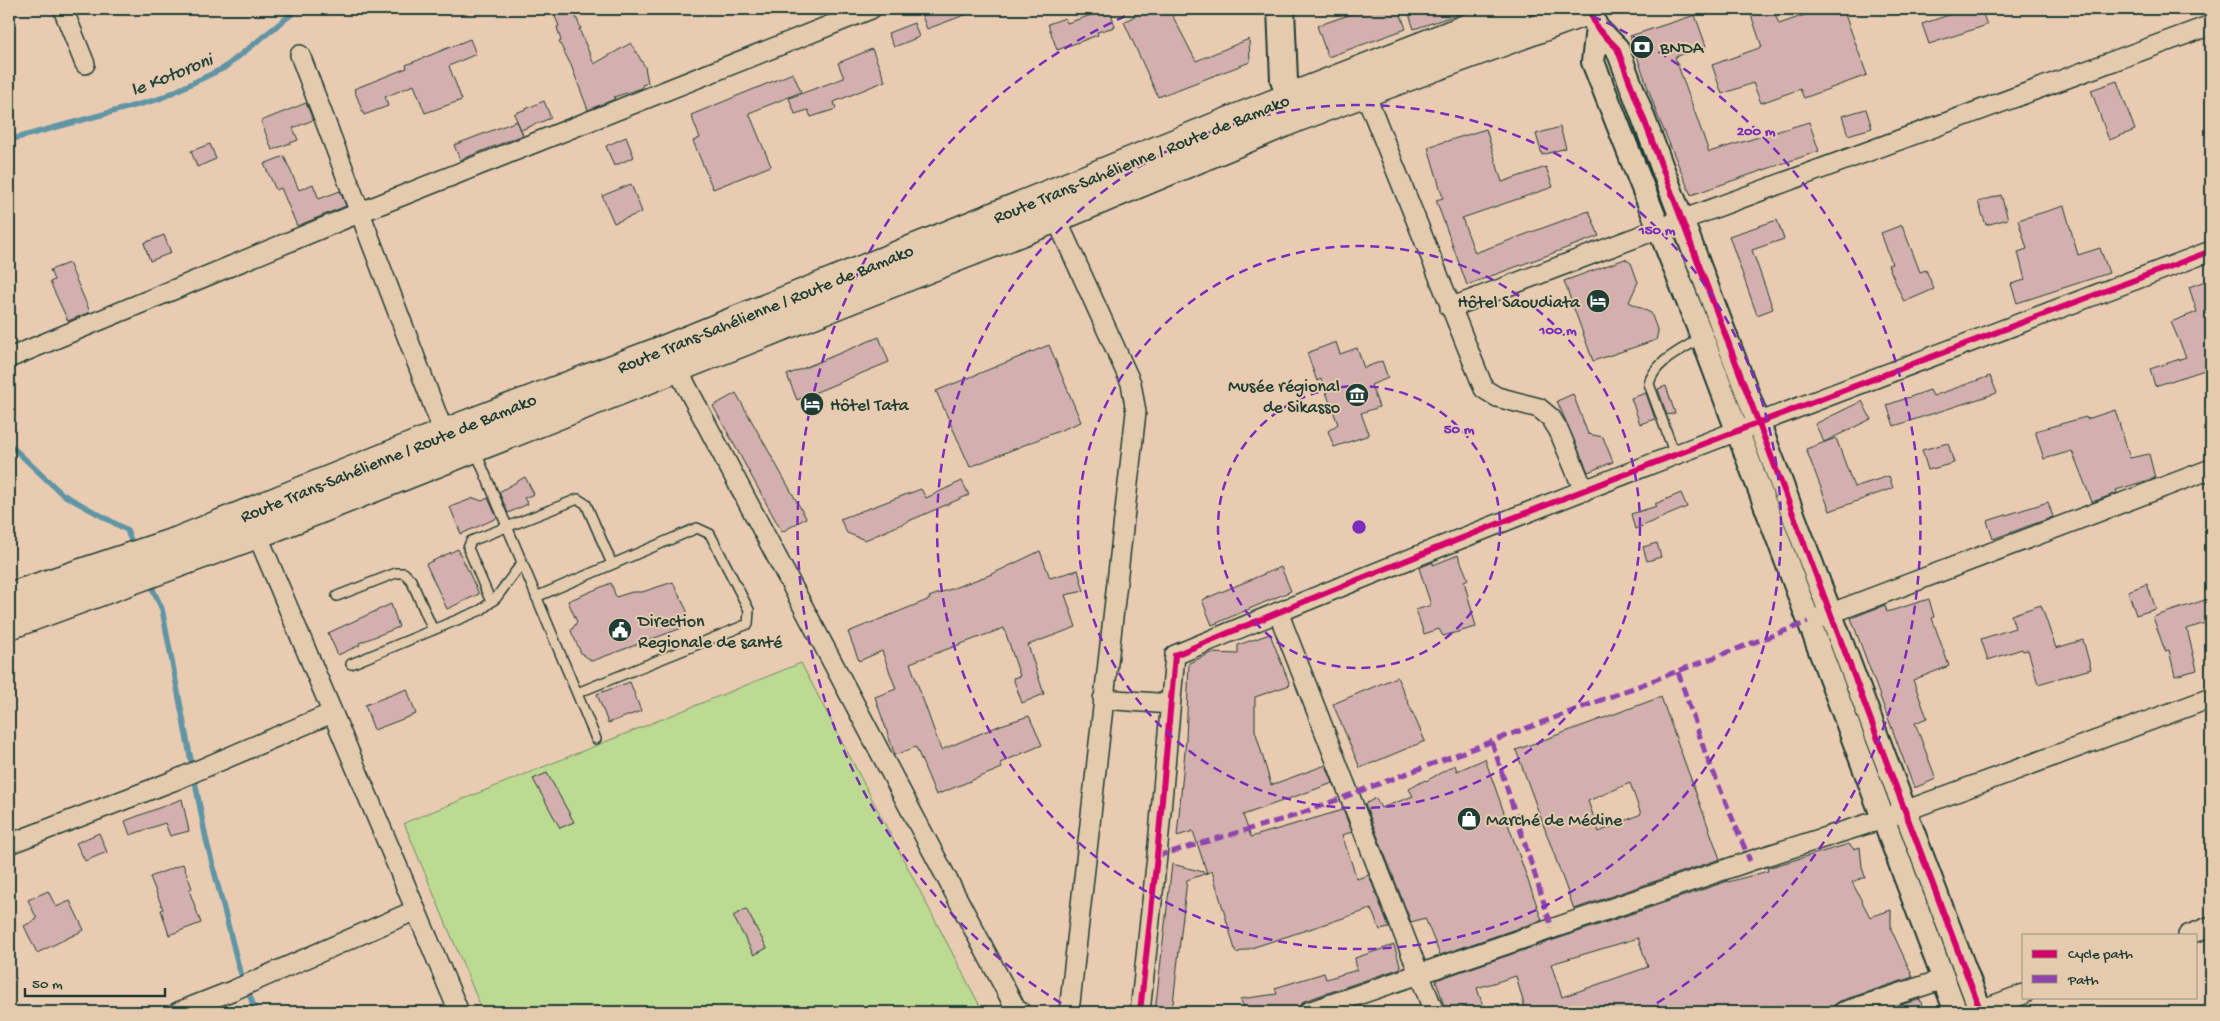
<svg xmlns="http://www.w3.org/2000/svg" width="2220" height="1021" viewBox="0 0 2220 1021" font-family="'Gochi Hand',sans-serif">
  <style>
    .green { fill: #bcda92; stroke: #6e8c63 }
    .lines { fill: none; stroke-linecap: round; stroke-linejoin: round }
    .stream { stroke: #6195a4; stroke-width: 5.5 }
    .building { fill: #d3b0ad; stroke: #1f3d34; fill-rule: evenodd }
    .service-casing { stroke: #1f3d34; stroke-width: 12 }
    .minor-casing { stroke: #1f3d34; stroke-width: 22 }
    .tertiary-casing { stroke: #1f3d34; stroke-width: 26 }
    .secondary-casing { stroke: #1f3d34; stroke-width: 30 }
    .trunk-casing { stroke: #1f3d34; stroke-width: 31 }
    .service { stroke: #e5cbad; stroke-width: 9 }
    .minor { stroke: #e5cbad; stroke-width: 19 }
    .tertiary { stroke: #e5cbad; stroke-width: 22 }
    .secondary { stroke: #e5cbad; stroke-width: 26 }
    .trunk { stroke: #e5cbad; stroke-width: 28 }
    .quiet { stroke: #8e44ad; stroke-width: 5; stroke-dasharray: 10 5; stroke-linecap: butt }
    .cycleway-casing { stroke: #e5cbad; stroke-width: 9 }
    .cycleway { stroke: #d6006c; stroke-width: 6 }
    .ring { fill: none; stroke: #7b2cbf; stroke-width: 2.5; stroke-dasharray: 9 6 }
    .labels { text-anchor: middle; stroke-width: 4; stroke-linejoin: round; paint-order: stroke }
    .poi-label { font-size: 18px; fill: #1f3d34; stroke: #e5cbad; text-anchor: start }
    .street-label { font-size: 18px; fill: #1f3d34; stroke: #e5cbad }
    .water-label { font-size: 19px; font-style: italic; fill: #24443d; stroke: #e5cbad }
    .centre { fill: #7b2cbf; stroke: #e5cbad; stroke-width: 2.5 }
    .ring-label { font-size: 15px; text-anchor: middle; font-weight: bold; fill: #7b2cbf; stroke: #e5cbad; stroke-width: 4; stroke-linejoin: round; paint-order: stroke }
  </style>
  <rect width="100%" height="100%" fill="#e9cbb2"/>
  <filter id="ink" filterUnits="userSpaceOnUse"><feTurbulence type="fractalNoise" baseFrequency=".02" numOctaves="2"/><feDisplacementMap in="SourceGraphic" scale="10" xChannelSelector="R" yChannelSelector="G"/><feConvolveMatrix kernelMatrix="1 2 1 2 8 2 1 2 1" color-interpolation-filters="sRGB"/></filter>
  <g filter="url(#ink)">
    <path class="green" d="M801,663L983,1012H483L404,823Z"/>
    <g class="lines">
      <path class="stream" d="M9,140L159,99L224,68L298,9
        M9,444L62,494L127,530L134,548
        M149,581L162,609L206,839L239,968L256,1012"/>
    </g>
    <path class="building" d="M552,9H573L581,29H579L594,64L631,43L645,67L648,83L642,85V88L614,97L615,99L588,110L571,65L559,42L561,41L557,27L559,26Z
      M941,9H977L978,10L927,29L922,16Z
      M1110,9L1115,27L1097,32L1098,35L1057,50L1048,24L1065,18L1067,23Z
      M1147,9H1169L1196,61L1249,39L1250,62L1158,97L1124,22Z
      M1366,9H1399L1406,29L1328,57L1317,26Z
      M1426,9H1468V11L1414,29L1409,14Z
      M1749,9H1773L1779,24L1822,9H1843L1867,75L1804,98L1800,89L1761,103L1753,83L1722,94L1712,65L1762,47Z
      M1967,9H1981L1987,25L1929,44L1922,24Z
      M1695,15L1706,46L1675,57L1709,152L1809,122L1819,151L1691,195L1657,114L1630,36Z
      M914,23L919,37L894,47L888,33Z
      M470,39L476,54L449,66L462,100L425,113L414,85L385,97L388,106L364,115L354,89L407,68L406,65Z
      M872,49L885,81L834,102L836,109L811,117L808,110L795,114L789,98L844,78L838,63Z
      M793,73L801,92L749,113L771,166L713,189L693,141L700,138L691,115Z
      M2117,81L2135,130L2109,140L2091,90Z
      M544,101L551,118L521,130L514,114Z
      M306,103L313,120L293,128L298,140L272,150L261,121Z
      M1866,109L1872,128L1848,135L1842,116Z
      M517,121L523,135L460,160L454,145Z
      M1560,127L1566,148L1542,155L1536,134Z
      M1486,129L1502,182L1546,167L1553,187L1462,218L1475,253L1589,211L1599,236L1467,285L1436,200L1443,198L1428,147Z
      M626,137L634,157L614,166L606,146Z
      M210,144L216,159L197,167L191,151Z
      M284,156L299,190L313,184L319,199L340,191L346,206L297,226L281,188L276,190L264,164Z
      M631,184L642,212L614,223L602,196Z
      M2001,195L2008,219L1986,225L1978,202Z
      M2064,206L2078,255L2100,248L2109,273L2017,303L2011,284L2025,280L2018,252L2027,249L2018,220Z
      M1777,220L1784,239L1752,250L1773,309L1757,315L1729,236Z
      M1902,225L1920,272L1926,270L1934,289L1904,302L1888,265L1892,264L1881,233Z
      M164,235L171,253L150,261L144,243Z
      M1625,259L1631,263L1638,282L1629,302L1651,313L1658,332L1656,340L1593,361L1564,281Z
      M69,263L90,312L68,321L50,282L54,280L50,270Z
      M2211,279V368L2155,386L2150,369L2186,357L2171,322L2197,312L2189,287Z
      M879,337L889,362L797,400L787,375Z
      M1336,342L1340,354L1357,348L1364,368L1382,361L1388,378L1371,385L1379,407L1361,413L1369,435L1334,447L1328,431L1338,424L1321,379L1317,381L1307,353Z
      M1049,345L1081,422L970,467L936,391Z
      M1990,376L1997,393L1894,426L1887,405L1930,390L1933,396Z
      M1666,386L1675,413L1667,415L1658,389Z
      M736,393L806,518L782,532L713,406Z
      M1646,393L1655,419L1640,424L1631,398Z
      M1573,394L1588,434L1603,437L1613,462L1588,472L1557,401Z
      M1862,401L1871,419L1824,442L1815,424Z
      M2115,410L2130,458L2149,454L2155,478L2116,490L2117,493L2092,502L2072,451L2044,459L2035,431L2086,417L2087,419Z
      M1836,438L1854,487L1889,476L1893,488L1830,511L1806,449Z
      M1948,443L1954,463L1928,470L1922,450Z
      M525,477L534,494L524,498L528,504L508,513L499,492Z
      M962,481L969,495L865,540L847,533L840,519L921,489L926,498Z
      M1681,493L1687,507L1635,529L1631,514L1657,506L1655,504Z
      M474,498L482,501L488,498L497,518L461,534L450,507Z
      M2048,502L2053,517L1993,539L1987,521Z
      M1657,543L1661,557L1647,561L1643,547Z
      M458,549L479,594L447,609L426,564Z
      M1040,551L1050,578L1078,570L1084,591L1065,595L1076,627L1028,645L1044,694L1022,703L1013,678L1020,676L1004,628L910,663L941,750L1001,725L1029,716L1042,745L1000,763L1002,768L936,795L916,747L895,755L875,697L896,689L882,651L859,661L848,632L930,599L929,597L992,574Z
      M1458,555L1468,579L1464,581L1476,627L1443,636L1439,629L1424,634L1416,610L1431,605L1419,568L1433,562V565Z
      M1281,567L1291,591L1212,625L1202,600Z
      M673,582L687,611L682,628L592,661L581,653L571,631L577,622L568,601L611,583L616,597L632,592H642Z
      M2147,584L2156,609L2136,615L2128,591Z
      M2211,598V621L2187,629L2197,670L2175,676L2169,650L2165,651L2153,617Z
      M1929,599L1934,617L1932,618L1949,666L1913,680L1927,718L1915,723L1936,779L1914,788L1851,618L1885,605L1887,612Z
      M391,604L399,627L359,643L360,645L338,655L328,633Z
      M2041,605L2056,648L2083,640L2091,669L2038,684L2028,650L2023,651L2022,649L1988,660L1981,639L2015,628L2011,615Z
      M1270,634L1290,685L1255,697V730L1271,785L1326,765L1333,783L1243,815L1251,837L1343,810L1352,832L1342,835L1357,879L1369,875L1389,928L1380,930L1371,909L1236,953L1212,871L1207,873L1193,831L1177,836L1186,740L1189,663L1211,653L1238,654V645Z
      M1397,677L1425,741L1360,768L1333,704Z
      M630,682L641,711L608,723L597,694Z
      M407,689L416,714L374,730L365,705Z
      M1661,697L1720,859L1574,909L1516,750ZM1630,783L1641,814L1599,832L1588,801Z
      M1485,759L1542,920L1440,955L1425,918L1411,922L1365,804L1376,798L1381,808L1413,796L1409,789L1425,780L1426,781L1455,765L1457,771Z
      M547,773L574,822L560,828L533,779Z
      M182,799L189,831L170,836L165,823L130,835L125,821Z
      M99,833L107,852L85,861L76,843Z
      M1849,844L1854,849L1860,847L1862,867L1865,877L1852,882L1870,917L1891,910V929L1913,977L1840,1001L1834,1005L1832,1012H1526L1516,976L1477,988L1485,1012H1466L1465,1007L1446,1012L1436,980L1728,881V882L1768,871L1767,868ZM1638,938L1648,967L1562,997L1551,964Z
      M183,864L192,888L189,890L201,923L169,935L161,910L163,909L150,877Z
      M1172,864L1207,873L1187,880L1172,1012H1155Z
      M48,891L56,907L70,901L84,930L37,953L24,926L37,919L28,900Z
      M746,909L767,948L754,955L733,916Z
      M1394,945L1401,968L1304,1001L1298,1008L1284,1012H1247L1240,999L1277,994L1275,988L1324,973L1326,979L1357,970L1355,958Z
      M1920,999L1924,1012H1878Z"/>
    <g class="lines">
      <g class="service-casing">
        <path id="service" d="M475,450L596,739
          M1675,455L1649,384C1654,361 1684,349 1702,337
          M337,596L396,573H404L411,580L433,630
          M536,597L697,528L710,534L749,610L748,624L577,693
          M491,602L468,548L471,541L578,499L586,504L612,564
          M351,664L481,610L496,598L522,563"/>
      </g>
      <g class="minor-casing">
        <path id="minor" d="M63,9L85,64
          M300,55L448,444
          M1365,93L1484,389L1497,397L1539,408L1551,418L1559,431L1584,491
          M1056,218L1131,383L1136,412L1069,1012
          M1450,308L1682,220L2211,25
          M9,358L361,212L871,9
          M672,359L1017,1011L1021,1012
          M257,534L459,1012
          M1278,612L1434,1012
          M1808,622L2211,469
          M1103,699L1170,704
          M9,844L173,781L332,713
          M2188,935L2211,926
          M178,1012L234,990L416,910
          M1140,1012L1157,856L1175,655C1517,512 1865,382 2211,251
          M1308,1012L1750,861L1883,819L2211,698
          M1843,1012L1944,979
          M1975,1012L2024,994"/>
      </g>
      <g class="tertiary-casing">
        <path id="tertiary" d="M1589,9L1597,28L1617,48L1981,1012
          M1597,28L1593,62L1702,337L1956,1012"/>
      </g>
      <g class="secondary-casing">
        <path id="secondary" d="M1281,9L1284,80L1297,117"/>
      </g>
      <g class="trunk-casing">
        <path id="trunk" d="M9,597L178,541L465,425L668,348L1245,115L1517,9
          M9,625L257,534L1056,218L1298,117L1592,9"/>
      </g>
      <use href="#service" class="service"/>
      <use href="#minor" class="minor"/>
      <use href="#tertiary" class="tertiary"/>
      <use href="#secondary" class="secondary"/>
      <use href="#trunk" class="trunk"/>
      <path class="quiet" d="M1678,672L1705,752L1750,861
        M1492,742L1552,928
        M1157,856L1294,816L1808,622"/>
      <g class="cycleway-casing">
        <path id="cycleway" d="M1589,9L1597,28L1617,48L1981,1012
          M1140,1012L1157,856L1175,655C1517,512 1865,382 2211,251"/>
      </g>
      <use href="#cycleway" class="cycleway"/>
    </g>
  </g>
  <g class="ring">
    <circle cx="1359" cy="527" r="141"/>
    <circle cx="1359" cy="527" r="281"/>
    <circle cx="1359" cy="527" r="422"/>
    <path d="M1074 1011A562 562 0 0 1 1139 10M1579 10A562 562 0 0 1 1644 1011"/>
  </g>
  <defs>
    <g id="bank-disc" transform="scale(1.25)"><circle r="9.5" fill="#1f3d34" stroke="#e5cbad"/><path d="M-6-4H6V4H-6ZM0-2.3a2.3 2.3 0 1 0 0 4.6a2.3 2.3 0 1 0 0-4.6Z" fill="#fff"/></g>
    <g id="hotel-disc" transform="scale(1.25)"><circle r="9.5" fill="#1f3d34" stroke="#e5cbad"/><path d="M-6-4.5h1.5V1H6V5H4.5V3h-9V5H-6ZM-4 0a1.8 1.8 0 1 1 3.6 0ZM.5 0V-2.5h3Q6-2.5 6 0Z" fill="#fff"/></g>
    <g id="museum-disc" transform="scale(1.25)"><circle r="9.5" fill="#1f3d34" stroke="#e5cbad"/><path d="M0-6L6-3V-2H-6V-3ZM-5-1h2V3h-2ZM-1-1h2V3h-2ZM3-1h2V3H3ZM-6 4H6V6H-6Z" fill="#fff"/></g>
    <g id="civic-disc" transform="scale(1.25)"><circle r="9.5" fill="#1f3d34" stroke="#e5cbad"/><path d="M-.6-6.5H3V-4.5H.6V-3L4-1V1h2V6H-6V1h2V-1L-.6-3ZM-1.2 2.5V6h2.4V2.5Z" fill="#fff"/></g>
    <g id="shop-disc" transform="scale(1.25)"><circle r="9.5" fill="#1f3d34" stroke="#e5cbad"/><path d="M-5-2.5h2.3a2.7 3.5 0 0 1 5.4 0H5L5.5 6h-11ZM-1.5-2.5h3a1.5 2.3 0 0 0-3 0Z" fill="#fff"/></g>
  </defs>
  <g fill-rule="evenodd">
    <use href="#bank-disc" x="1642" y="47"/>
    <use href="#hotel-disc" x="1598" y="301"/>
    <use href="#museum-disc" x="1357" y="395"/>
    <use href="#hotel-disc" x="812" y="404"/>
    <use href="#civic-disc" x="620" y="630"/>
    <use href="#shop-disc" x="1469" y="819"/>
  </g>
  <g class="labels">
    <g class="poi-label">
      <text x="1660" y="53">BNDA</text>
      <text x="1580" y="307" text-anchor="end">Hôtel Saoudiata</text>
      <text x="1340" y="391" text-anchor="end">Musée régional<tspan x="1340" dy="21">de Sikasso</tspan></text>
      <text x="830" y="410">Hôtel Tata</text>
      <text x="638" y="626">Direction<tspan x="638" dy="21">Regionale de santé</tspan></text>
      <text x="1486" y="825">Marché de Médine</text>
    </g>
    <g class="street-label">
      <text transform="translate(1141 158) rotate(-22)" y="6">Route Trans-Sahélienne / Route de Bamako</text>
      <text transform="translate(765 308) rotate(-22)" y="6">Route Trans-Sahélienne / Route de Bamako</text>
      <text transform="translate(388 457) rotate(-22)" y="6">Route Trans-Sahélienne / Route de Bamako</text>
    </g>
    <g class="water-label">
      <text transform="translate(171 73) rotate(-22)" y="7">le Kotoroni</text>
    </g>
  </g>
  <circle cx="1359" cy="527" r="8" class="centre"/>
  <g class="ring-label">
    <text x="1756" y="135">200 m</text>
    <text x="1657" y="234">150 m</text>
    <text x="1558" y="334">100 m</text>
    <text x="1459" y="433">50 m</text>
  </g>
  <rect width="2220" height="1021" fill="none" stroke="#e5cbad" stroke-width="30"/>
  <rect x="15" y="15" width="2190" height="991" fill="none" stroke="#1f3d34" stroke-width="2" filter="url(#ink)"/>
  <rect x="2022" y="934" width="175" height="65" fill="#e5cbad" stroke="#96927d"/>
  <rect x="2032" y="950" width="25" height="8" fill="#d6006c" stroke="#96927d"/>
  <text x="2068" y="958" font-size="15" fill="#1f3d34">Cycle path</text>
  <rect x="2032" y="975" width="25" height="8" fill="#8e44ad" stroke="#96927d"/>
  <text x="2068" y="984" font-size="15" fill="#1f3d34">Path</text>
  <path d="M25 988v8h140v-8" fill="none" stroke="#1f3d34" stroke-width="2.5"/>
  <text x="32" y="988" font-size="15" fill="#1f3d34" stroke="#e5cbad" stroke-width="4" paint-order="stroke">50 m</text>
</svg>
